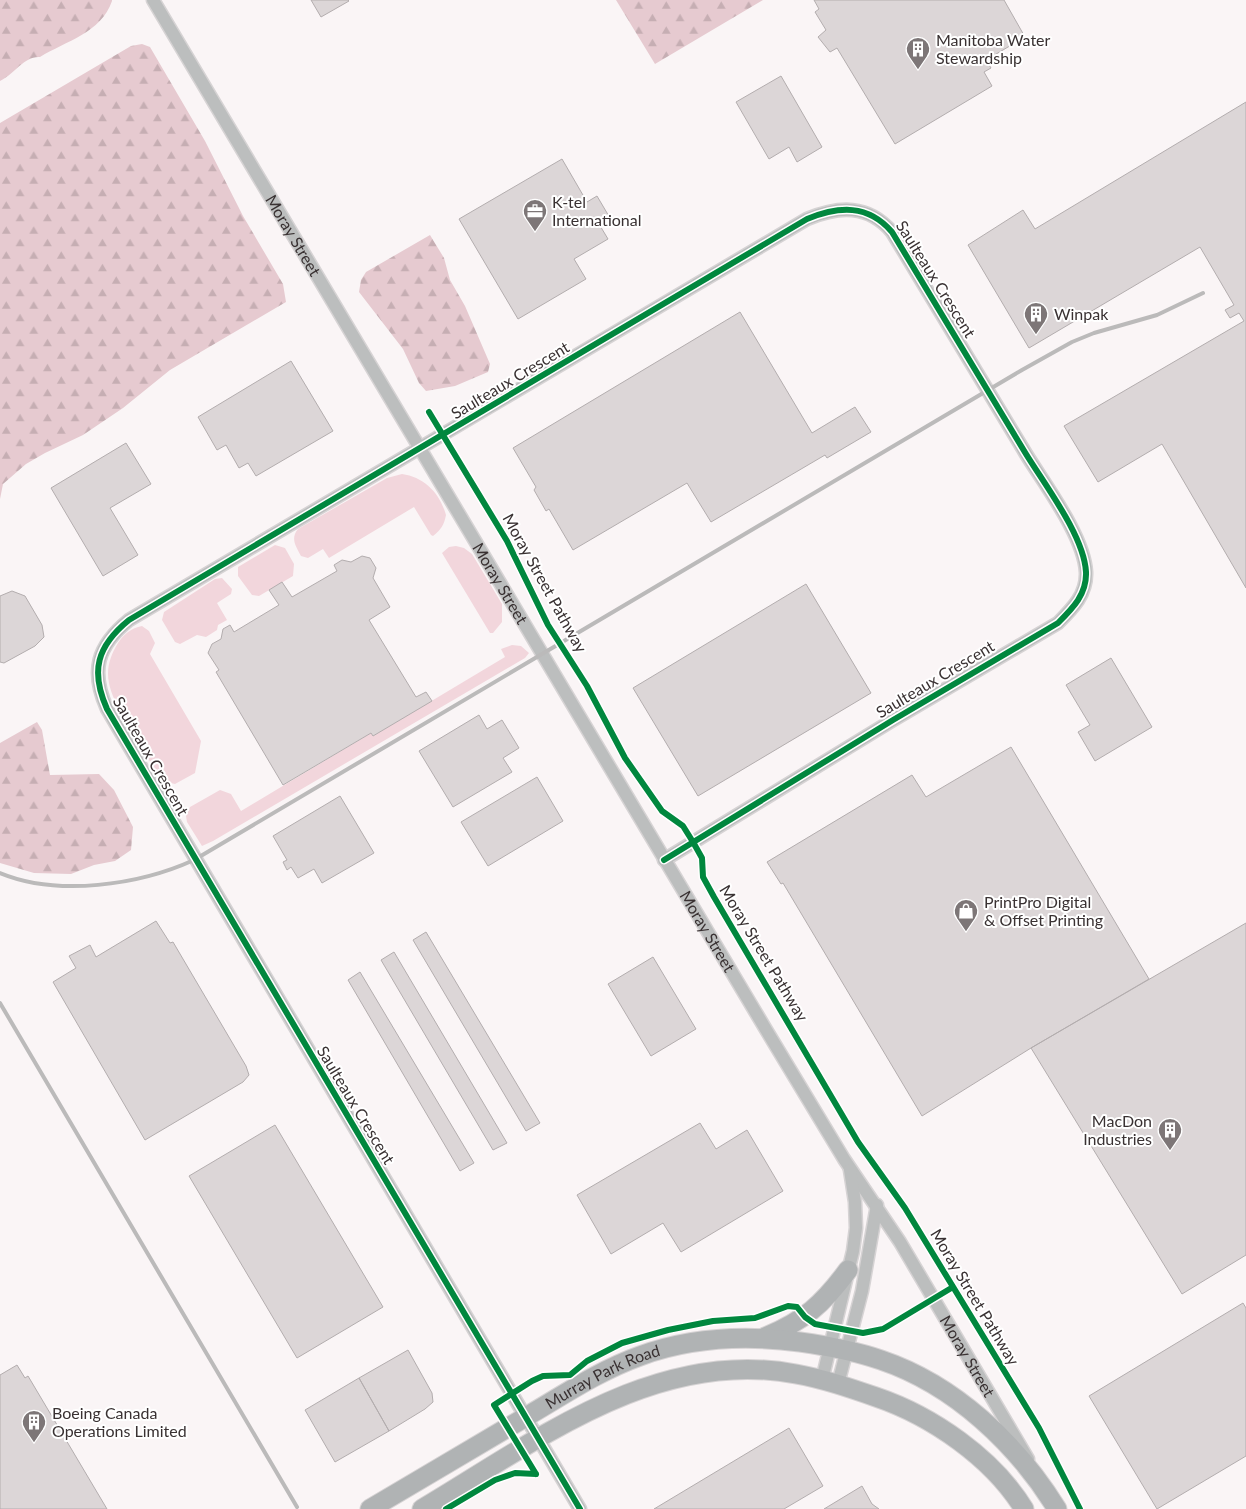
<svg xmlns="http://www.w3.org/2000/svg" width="1246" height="1509" viewBox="0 0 1246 1509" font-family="Lato,sans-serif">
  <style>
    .green { fill: #f2d6dc }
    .forest { fill: url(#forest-firs) }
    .building { fill: #dcd6d7; stroke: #b3adae }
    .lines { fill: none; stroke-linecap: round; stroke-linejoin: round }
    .street-casing { stroke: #d6d3d4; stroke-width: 15 }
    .secondary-casing { stroke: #d6d3d4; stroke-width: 21 }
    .street { stroke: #bcbebe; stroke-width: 12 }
    .secondary { stroke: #b0b3b4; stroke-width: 19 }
    .rail { stroke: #bbbaba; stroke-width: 4 }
    .cycleway-casing { stroke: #fff; stroke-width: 9 }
    .cycleway { stroke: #00873e; stroke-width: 6 }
    .labels { text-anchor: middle; stroke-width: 4; stroke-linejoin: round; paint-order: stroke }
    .poi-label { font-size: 16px; fill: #393132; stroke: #fff; text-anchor: start }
    .street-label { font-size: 16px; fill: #393132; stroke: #fff }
  </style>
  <defs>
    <pattern id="forest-firs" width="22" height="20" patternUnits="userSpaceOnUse" patternTransform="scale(1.25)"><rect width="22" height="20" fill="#e6cad0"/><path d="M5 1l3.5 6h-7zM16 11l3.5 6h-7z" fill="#c6aeb3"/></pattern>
  </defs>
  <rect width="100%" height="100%" fill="#faf5f6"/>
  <path class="green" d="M402,474C424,477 440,493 446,515C444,525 441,530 433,536L431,535L414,507L329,558L323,549L308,558L301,556C296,546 290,539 298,529L387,478Z
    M275,545L285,548L294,564L293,576L259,596L252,595L238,576V567Z
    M456,546L464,548L472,554L502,604V622L493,633H490L442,553L449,547Z
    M222,578L232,589L231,594L217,603L227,620L218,625L217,630L206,637L197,635L180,644L175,642L162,620L164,612L215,579Z
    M142,626L149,631L155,643L150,654L201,741L195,773L175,784L162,781C149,758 113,707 109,683C106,669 110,656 118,643C124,634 131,628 142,626Z
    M512,645L521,646L529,653L525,658L213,841L202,846L187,822L186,816L190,807L220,790L231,794L241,811L371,733L373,736L505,657L501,649Z"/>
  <path class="forest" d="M0,0H112V1C101,33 66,41 40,57C24,56 16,73 0,81Z
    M616,0H763L655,64Z
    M142,44L150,47L205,141L243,216L283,284L286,302L170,370L123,408L83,435L45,453L26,464L3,484L0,499V123L131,46Z
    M430,235L444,258L450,280L465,306L490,364L488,372L455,386L426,391L419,383L403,349L359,292L361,280L366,272Z
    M37,722L42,730L50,775L99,774L114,790L133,827L131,850L115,861L94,865L71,874L34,873L0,863V743Z"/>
  <path class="building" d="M311,0H348L349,1L321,17Z
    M814,0H1004L1025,37L986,60L991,68L984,72L992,86L895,144L837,48L830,52L818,37L826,30L815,12L819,9Z
    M781,76L822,147L797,162L789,147L769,159L736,102Z
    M1246,102V588L1162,444L1098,482L1064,426L1244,321L1239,313L1230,318L1225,310L1234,305L1200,247L1029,348L968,245L1023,210L1035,229Z
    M562,159L587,202L597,196L610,218L599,224L608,239L574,259L586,279L518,319L459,219Z
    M740,312L812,433L855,407L871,432L827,458L825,455L711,522L687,483L573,550L549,509L546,511L534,490L536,487L513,448Z
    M291,361L333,431L256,476L248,463L239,468L226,445L217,450L198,417Z
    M126,443L151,484L110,508L138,555L103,576L51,488Z
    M362,556L370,558L376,568L373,578L390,607L369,620L416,697L426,692L432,701L373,736L371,733L283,785L216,672L219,670L208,653L212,644L221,639L223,629L230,625L234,632L279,605L269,590L282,582L292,597L337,571L334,565L342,560L351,562Z
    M806,584L871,693L698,796L633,688Z
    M12,591L25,596L42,625L44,637L35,646L4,663L0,662V596Z
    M1111,658L1152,727L1095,761L1078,732L1090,725L1066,685Z
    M479,715L487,729L502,720L519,748L503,758L512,772L453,807L419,751Z
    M1011,747L1149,979L1031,1048L922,1116L783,883L781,884L767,862L912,775L926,797Z
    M537,777L563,821L488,866L461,822Z
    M340,796L374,853L322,883L314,869L298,878L291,867L287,870L283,862L287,860L273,836Z
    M156,921L170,943L173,942L246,1066L249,1075L243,1082L145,1140L53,982L76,968L69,956L90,945L96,957Z
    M1246,923V1255L1182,1294L1031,1048Z
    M426,932L540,1123L526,1131L413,940Z
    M394,952L507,1143L493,1150L381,960Z
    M653,957L696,1029L651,1056L608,984Z
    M360,972L474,1163L460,1171L348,980Z
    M700,1123L716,1149L747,1130L783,1191L681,1252L663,1223L611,1254L577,1195Z
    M275,1125L383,1307L297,1358L189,1176Z
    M1243,1303L1246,1308V1456L1157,1509L1089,1396Z
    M408,1350L432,1393L433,1402L425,1409L389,1431L359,1378Z
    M17,1365L25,1378L28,1376L107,1509H0V1375Z
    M359,1378L389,1431L335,1462L305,1410Z
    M789,1428L823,1486L784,1509H654Z
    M862,1486L872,1504L879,1509H824Z"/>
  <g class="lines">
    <g class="street-casing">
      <g id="street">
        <path id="s1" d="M153,0L765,1028L844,1159L900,1242L1028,1459"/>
        <path d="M822,1380L853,1251L856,1228L855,1202L850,1170"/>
        <path d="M838,1384L862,1291L877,1205"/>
        <path d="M580,1509L107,709C90,671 97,646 129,620L807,219C839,206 868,204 892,232C937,306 982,380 1026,454C1045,485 1084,536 1086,572C1087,594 1073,608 1058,623L893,720L664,860"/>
      </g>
    </g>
    <g class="secondary-casing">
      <g id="secondary">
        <path d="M765,1337C804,1321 823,1304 848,1270"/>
        <path id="s2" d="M370,1509C421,1479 473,1448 524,1418C562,1396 598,1371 640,1356C692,1337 746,1335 800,1342C828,1346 855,1351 881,1360C955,1385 1017,1444 1057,1509"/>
        <path d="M422,1509C535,1442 656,1347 796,1374C824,1379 850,1388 876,1397C932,1416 993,1458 1024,1509"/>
      </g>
    </g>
    <use href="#street" class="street"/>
    <use href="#secondary" class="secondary"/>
    <path class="rail" d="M0,873C58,897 139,885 194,860L1022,370L1072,342L1094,333L1157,315L1203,293
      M0,1003L297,1507"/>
    <g class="cycleway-casing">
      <path id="cycleway" d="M429,412L507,541L548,625L587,686L625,758L662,811L683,826L693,842L702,858L703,877L714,897L858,1142L905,1208L1039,1428L1080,1509
        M536,1474L494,1405L532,1381L543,1376L570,1375L587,1361L622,1343L668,1330L713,1321L755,1318L788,1306L797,1307L805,1317L815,1324L863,1333L883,1329L953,1287
        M446,1509L495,1480L515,1473L536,1474
        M580,1509L107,709C90,671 97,646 129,620L807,219C839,206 868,204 892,232C937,306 982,380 1026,454C1045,485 1084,536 1086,572C1087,594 1073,608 1058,623L893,720L664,860"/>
    </g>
    <use href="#cycleway" class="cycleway"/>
  </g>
  <defs>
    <g id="building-pin" transform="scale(1.25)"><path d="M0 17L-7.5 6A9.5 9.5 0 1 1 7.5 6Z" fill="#7d7677" stroke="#fff"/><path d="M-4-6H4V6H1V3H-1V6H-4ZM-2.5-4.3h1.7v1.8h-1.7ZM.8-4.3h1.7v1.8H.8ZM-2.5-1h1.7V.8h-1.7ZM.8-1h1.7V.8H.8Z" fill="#fff"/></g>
    <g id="office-pin" transform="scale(1.25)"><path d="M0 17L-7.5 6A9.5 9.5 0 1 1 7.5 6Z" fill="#7d7677" stroke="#fff"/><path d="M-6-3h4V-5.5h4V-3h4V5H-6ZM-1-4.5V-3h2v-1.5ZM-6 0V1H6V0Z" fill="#fff"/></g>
    <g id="shop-pin" transform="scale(1.25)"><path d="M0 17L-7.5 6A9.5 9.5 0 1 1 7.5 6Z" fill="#7d7677" stroke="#fff"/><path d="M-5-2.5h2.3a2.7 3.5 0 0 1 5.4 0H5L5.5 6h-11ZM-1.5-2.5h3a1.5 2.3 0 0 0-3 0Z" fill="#fff"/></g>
  </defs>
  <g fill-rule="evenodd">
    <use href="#building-pin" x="918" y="49"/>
    <use href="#office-pin" x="535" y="211"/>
    <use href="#building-pin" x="1036" y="314"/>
    <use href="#shop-pin" x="966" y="911"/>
    <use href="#building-pin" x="1170" y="1130"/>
    <use href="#building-pin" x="34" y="1422"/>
  </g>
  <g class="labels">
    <g class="poi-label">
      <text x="936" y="46">Manitoba Water<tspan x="936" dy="18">Stewardship</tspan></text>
      <text x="552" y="208">K-tel<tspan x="552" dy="18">International</tspan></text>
      <text x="1054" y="320">Winpak</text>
      <text x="984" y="908">PrintPro Digital<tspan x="984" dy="18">&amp; Offset Printing</tspan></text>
      <text x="1152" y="1127" text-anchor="end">MacDon<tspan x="1152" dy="18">Industries</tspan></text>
      <text x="52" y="1419">Boeing Canada<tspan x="52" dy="18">Operations Limited</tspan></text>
    </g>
    <g class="street-label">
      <text dy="6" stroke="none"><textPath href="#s1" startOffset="274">Moray Street</textPath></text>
      <text transform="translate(936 279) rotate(58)" y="6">Saulteaux Crescent</text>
      <text transform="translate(510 380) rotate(-31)" y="6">Saulteaux Crescent</text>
      <text transform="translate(545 583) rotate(61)" y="6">Moray Street Pathway</text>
      <text dy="6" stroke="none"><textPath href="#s1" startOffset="679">Moray Street</textPath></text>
      <text transform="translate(935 679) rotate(-31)" y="6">Saulteaux Crescent</text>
      <text transform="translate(151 756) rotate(60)" y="6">Saulteaux Crescent</text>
      <text dy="6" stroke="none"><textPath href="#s1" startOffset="1084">Moray Street</textPath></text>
      <text transform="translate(764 953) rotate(59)" y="6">Moray Street Pathway</text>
      <text transform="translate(356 1105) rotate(59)" y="6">Saulteaux Crescent</text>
      <text transform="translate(975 1297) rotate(59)" y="6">Moray Street Pathway</text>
      <text dy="6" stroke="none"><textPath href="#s1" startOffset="1582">Moray Street</textPath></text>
      <text dy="6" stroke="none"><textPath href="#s2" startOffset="268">Murray Park Road</textPath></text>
    </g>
  </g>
</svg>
